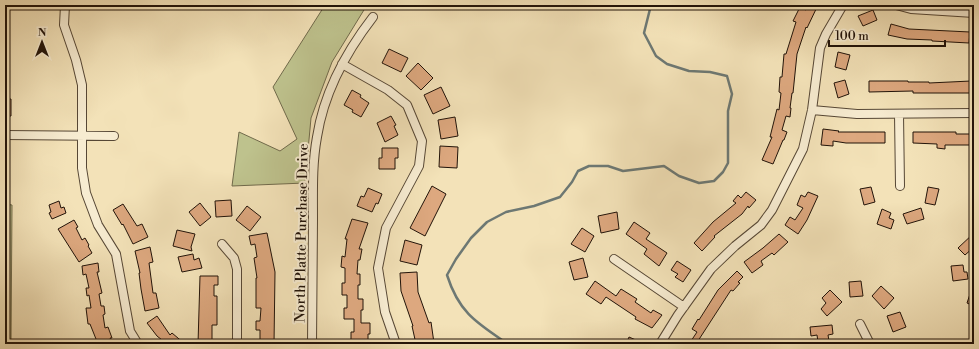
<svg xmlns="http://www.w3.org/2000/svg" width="979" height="349" viewBox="0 0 979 349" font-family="'Libre Bodoni',serif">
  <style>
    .green { fill: #bec28d; stroke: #706a4b }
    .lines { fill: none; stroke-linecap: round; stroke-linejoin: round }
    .stream { stroke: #6d7873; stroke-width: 2.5 }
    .building { fill: #dda87f; stroke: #211309 }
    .minor-casing { stroke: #564735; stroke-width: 10 }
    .minor { stroke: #f7ecd1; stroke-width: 8 }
    .labels { text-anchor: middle; stroke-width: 4; stroke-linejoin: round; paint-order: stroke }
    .street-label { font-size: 14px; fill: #211309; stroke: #f7ecd1 }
  </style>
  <rect width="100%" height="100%" fill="#f3e2b8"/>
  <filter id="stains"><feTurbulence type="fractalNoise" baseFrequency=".005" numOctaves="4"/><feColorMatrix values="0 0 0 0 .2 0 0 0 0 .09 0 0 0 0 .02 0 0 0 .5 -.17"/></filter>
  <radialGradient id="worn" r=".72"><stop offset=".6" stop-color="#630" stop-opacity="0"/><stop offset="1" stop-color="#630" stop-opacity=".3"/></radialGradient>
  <path class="green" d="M325,5H367L332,62L311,118L305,183L232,186L239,132L280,151L297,139L273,87Z
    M5,204L12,205L11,344H5Z"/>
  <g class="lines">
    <path class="stream" d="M508,344C477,323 459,313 447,275L456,259L471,238L487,222L506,212L534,206L560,197L572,182L578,171L589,166H608L623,171L664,166L679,176L699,183L714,181L723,172L728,163V111L732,94L727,76L710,72L689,71L667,64L656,56L644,33L651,5"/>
  </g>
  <path class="building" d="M808,5H818L807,28L806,27L797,54L793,93H792L790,108H791L790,117L786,116L782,130L787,132L784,140H783L773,164L762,160L772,137H770L777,109L779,110L781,93L779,92L780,77H782L784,54H786L796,22L793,21L800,7L806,10Z
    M873,10L877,20L863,26L858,16Z
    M891,24L909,29L970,32L969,43L932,41V40L907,39L888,35Z
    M389,49L408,58L401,72L382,63Z
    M838,52L850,55L846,70L835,67Z
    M418,63L433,78L421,90L406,76Z
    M845,80L849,94L838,98L834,83Z
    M869,81H908V82H929V83L971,81V93H913V91L869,92Z
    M441,87L450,106L433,114L424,95Z
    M352,90L361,95L360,97L369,103L361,117L352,112L353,110L344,105Z
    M5,99H11V116H5Z
    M391,116L396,125L394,126L398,135L385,142L377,123Z
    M455,117L458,136L441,139L438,120Z
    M823,129L839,131L838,132H885V143H846L833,141V146L821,145Z
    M913,132H956V134H974V145H945V149L937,148V144L913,143Z
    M440,146L458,147L457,168L439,167Z
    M382,148H398V158H395V169H379V158H382Z
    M432,186L446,194L425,236L410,228Z
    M871,187L875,202L864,205L860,189Z
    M928,187L939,189L935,205L925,203Z
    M368,188L382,194L378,204L376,203L372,212L357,206L361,196L364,197Z
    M746,192L756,200L749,208L748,206L742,214L714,236L715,237L702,251L694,243L713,222L736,203L733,201L738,195L741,198Z
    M808,192L818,196L807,220L798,234L785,225L790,217L795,220L803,208L797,205L801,195L805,197Z
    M231,200L232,216L216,217L215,201Z
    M59,201L61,208L64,207L66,213L52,219L49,213L51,212L49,205Z
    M200,203L211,217L200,226L189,212Z
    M123,204L137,226L142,224L148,237L133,244L123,224L122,225L113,210Z
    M247,206L261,217L250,231L236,220Z
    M921,208L924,219L907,224L903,214Z
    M882,209L891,213L889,218L894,220L891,229L877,224Z
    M617,212L619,229L601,233L598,216Z
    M352,219L368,223L359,249H362L360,260H358L357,274H360V285H358V299H363V310H361V323H370V334H368V343H351V332H354V319H344V308H347V295H342V283H345V268L341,267L342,256L345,257L347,239H345Z
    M74,220L78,227L76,228L82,240L85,238L89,245L88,246L92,253L79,262L58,229Z
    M634,222L650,233L646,239L667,253L659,266L644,254L647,249L626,234Z
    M582,228L594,236L585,252L571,244Z
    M177,230L195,234L191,247L192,251L173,246Z
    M267,233L275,272L274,344H260V330H256V321H260L261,308H256V278H257L254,258L257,257L255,244L251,245L249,236Z
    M974,233V247L965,255L958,248Z
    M779,234L788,242L774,255L772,253L761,261L763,265L752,273L744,262L763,248Z
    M405,240L422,245L417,265L400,261Z
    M150,247L153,262L149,263L153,293H156L159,308L145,311L141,289L139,273H140L135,251Z
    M193,254L194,260L199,258L202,268L182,272L178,257Z
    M583,258L588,277L574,280L569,262Z
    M677,261L691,270L683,282L675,277L678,274L671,270Z
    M98,263L99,272H97L102,293L99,294L101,306H104L105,314L103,315L105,328L108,327L112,338H110L112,342L106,344H98L90,324H88L86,308H91L89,295L87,296L86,288H89L86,274L83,275L82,266Z
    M963,265L964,272H967L968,279L953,281L951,266Z
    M737,271L743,277L738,282L740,283L733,291L731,290L696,344H689L697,332L692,329L698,319L699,320L718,290Z
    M417,272L418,292L429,323L431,322L434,343L416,344L412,326H413L401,291L400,273Z
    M200,276H218V285H214V296H217V325H212V344H198Z
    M595,281L616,296L621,289L637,299L635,302L651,313L653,310L662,315L652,328L635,319L636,317L606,297L601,304L586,294Z
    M861,281L863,296L850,297L849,282Z
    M973,285H974V306L967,303Z
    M881,286L894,298L884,309L872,296Z
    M830,290L842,302L827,316L821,309L826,303L822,298Z
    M900,312L906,327L893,332L887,316Z
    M157,316L170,335L172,333L185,344H167L157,336L147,323Z
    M832,325L833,334L828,335L829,341L818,342L817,335L811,336L810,327Z
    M629,337L645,344H626Z"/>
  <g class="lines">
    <g class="minor-casing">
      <path id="minor" d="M65,5L64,25L76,60L82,85V168L86,193L98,225L116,254L130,331L138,344
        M896,5L911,9L974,13
        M342,64L388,90L407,105L422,141L419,166L386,228L378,268L385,312L396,344
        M812,110L857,114L974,113
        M899,114L900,186
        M5,135L114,136
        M222,244L234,258L237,269V344
        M614,259L684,307
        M860,324L870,344
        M312,344C312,302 313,261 313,219C313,192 312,164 317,137C324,92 346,52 373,17
        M660,344L678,315L711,269L735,246L761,225L772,210L803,149L812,110L820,48L826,34L843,5"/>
    </g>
    <use href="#minor" class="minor"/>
  </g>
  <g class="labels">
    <g class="street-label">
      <text transform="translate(301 233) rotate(-89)" y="5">North Platte Purchase Drive</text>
    </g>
  </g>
  <rect width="979" height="349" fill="none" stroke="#f3e2b8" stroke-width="20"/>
  <rect x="6" y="6" width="967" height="337" fill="none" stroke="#211309" stroke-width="2"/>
  <rect x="10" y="10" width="959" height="329" fill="none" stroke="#211309"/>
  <g transform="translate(42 42)" stroke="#f7ecd1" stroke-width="3" paint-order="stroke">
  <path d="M0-3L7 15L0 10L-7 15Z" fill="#211309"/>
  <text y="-6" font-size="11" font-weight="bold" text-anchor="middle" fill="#211309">N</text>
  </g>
  <path d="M829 40v6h116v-6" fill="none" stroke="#211309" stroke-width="2"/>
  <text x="835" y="40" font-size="12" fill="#211309" stroke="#f7ecd1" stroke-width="3" paint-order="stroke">100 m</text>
  <rect width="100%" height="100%" filter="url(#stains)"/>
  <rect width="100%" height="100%" fill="url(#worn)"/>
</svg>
